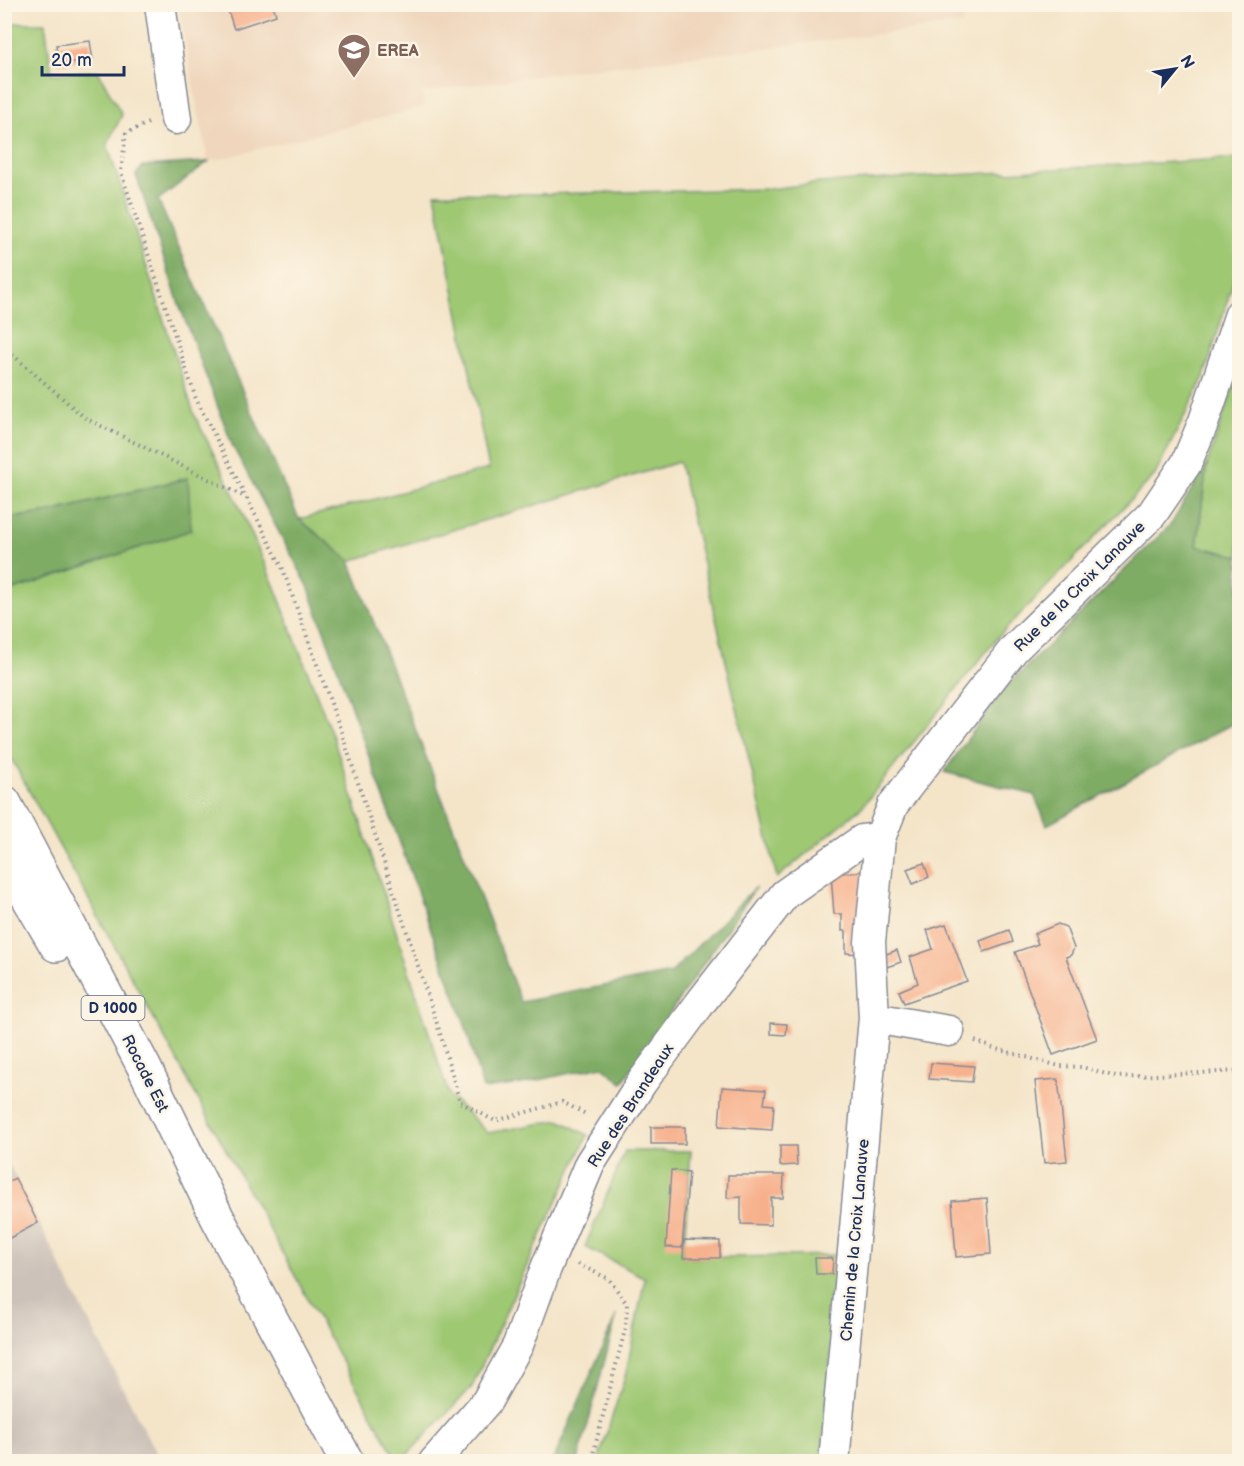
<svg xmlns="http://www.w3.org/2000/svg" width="1244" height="1466" viewBox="0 0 1244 1466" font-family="'Balsamiq Sans',sans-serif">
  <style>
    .built { fill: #efd6bc }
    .industrial { fill: #cdc2b9 }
    .green { fill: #9fc873; stroke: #5d7c68; stroke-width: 1.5 }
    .forest { fill: #7fac65; stroke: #4d6e62; stroke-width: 1.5 }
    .building { fill: #f7b08c }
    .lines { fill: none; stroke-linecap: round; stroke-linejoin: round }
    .street-casing { stroke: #888a94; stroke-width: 33 }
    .primary-casing { stroke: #888a94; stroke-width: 36 }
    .path { stroke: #888a94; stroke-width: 4; stroke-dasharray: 1.5 4.5; stroke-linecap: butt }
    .street { stroke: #fff; stroke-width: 30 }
    .primary { stroke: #fff; stroke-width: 33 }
    .labels { text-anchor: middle; stroke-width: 5; stroke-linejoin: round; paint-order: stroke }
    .shield { fill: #fcf5e5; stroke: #5e6a86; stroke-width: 1.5 }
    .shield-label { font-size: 15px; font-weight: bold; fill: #1b2f5e }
    .education-label { font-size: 16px; font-weight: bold; fill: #785e54; stroke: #fcf5e5; text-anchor: start }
    .street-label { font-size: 16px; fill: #1b2f5e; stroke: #fcf5e5 }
  </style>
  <rect width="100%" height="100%" fill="#fcf5e5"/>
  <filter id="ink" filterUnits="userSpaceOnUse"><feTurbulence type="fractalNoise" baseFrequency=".0167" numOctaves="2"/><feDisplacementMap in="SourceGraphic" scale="12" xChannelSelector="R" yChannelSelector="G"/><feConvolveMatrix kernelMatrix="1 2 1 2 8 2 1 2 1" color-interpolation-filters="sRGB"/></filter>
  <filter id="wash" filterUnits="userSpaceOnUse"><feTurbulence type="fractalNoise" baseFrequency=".008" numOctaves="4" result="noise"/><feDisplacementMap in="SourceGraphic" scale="24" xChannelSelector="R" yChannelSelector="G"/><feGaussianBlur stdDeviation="1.35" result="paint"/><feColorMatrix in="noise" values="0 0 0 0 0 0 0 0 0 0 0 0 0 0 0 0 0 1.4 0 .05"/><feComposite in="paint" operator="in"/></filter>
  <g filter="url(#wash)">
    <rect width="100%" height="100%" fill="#f4e5c9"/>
    <path class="built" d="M961,4L963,24L572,71L422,92L424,107L208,162L178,5Z"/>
    <path class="industrial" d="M5,1157L160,1461H5Z"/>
    <path class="green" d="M5,23H45L52,74L98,71L122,115L107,144L194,414L237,501L274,585L333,737L449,1095L488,1133L559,1120L588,1135L524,1272L472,1387L401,1461H398L339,1356L5,747V593L191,530L187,478L51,512L5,519Z
      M1239,158V263L1204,377L1155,475L998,637L861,808L777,878L679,462L350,561L299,519L489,469L435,193L538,194L769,189L820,183Z
      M1239,370V556L1197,547L1207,463Z
      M625,1151H691L683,1258L839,1255L822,1461H598L626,1373L645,1278L585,1247Z"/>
    <path class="forest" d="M208,162L158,200L299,519L350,561L521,1002L671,973L756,887L622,1083L602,1066L521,1084L483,1089L465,1025L308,586L233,447L179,304L136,175L143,166Z
      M1207,463L1197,546L1239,556V720L1047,825L1034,795L944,772L1003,690L1172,523Z
      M188,478L191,530L5,593V519L51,512Z
      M617,1314L578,1461H553Z"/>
    <g id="blocks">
      <path class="building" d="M226,4H273L276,15L234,29Z
        M90,41L93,60L58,64L56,45Z
        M924,863L929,877L913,884L907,869Z
        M864,871L861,954L846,953V931H842V914H834L831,874Z
        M946,924L967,981L904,1003L899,991L918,983L910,957L933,949L927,930Z
        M1058,924L1066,927L1074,948L1071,955L1066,957L1097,1039L1053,1055L1015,952L1038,944L1034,934Z
        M1009,930L1013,942L984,952L980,941Z
        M897,950L901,962L881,969L876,958Z
        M771,1023L787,1024L786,1035L771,1034Z
        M931,1063L974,1066L972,1082L929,1079Z
        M1058,1079L1067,1161L1044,1163L1035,1081Z
        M722,1087L766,1090L764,1104L774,1105L772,1130L719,1126Z
        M651,1127H685V1144H651Z
        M780,1146H796L797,1165L780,1166Z
        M671,1170L689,1172L682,1248L666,1247Z
        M728,1175H784L783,1198H771V1225L741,1224V1197L727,1198Z
        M15,1178L38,1223L4,1241V1184Z
        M987,1198L991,1254L956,1257L952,1201Z
        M684,1240L720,1241V1258H683Z
        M815,1258H833L832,1274H816Z"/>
    </g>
  </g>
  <g filter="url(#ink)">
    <use href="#blocks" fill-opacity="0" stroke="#888a94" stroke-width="1.5"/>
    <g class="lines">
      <g class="street-casing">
        <path id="street" d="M160,4L176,119
          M874,1018L949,1031
          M434,1462L487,1401L518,1345L546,1268L590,1163L642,1082L701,1002L785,894L862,840L880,838
          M834,1462L874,1018L870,942L880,838L893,805L1014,649L1152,514L1186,464L1204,421L1240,314"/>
      </g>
      <g class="primary-casing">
        <path id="primary" d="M4,802L144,1067L217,1217L347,1462
          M4,856L56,945"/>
      </g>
      <path class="path" d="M148,123L126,133L121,172L196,399L282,567L342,734L440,1033L460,1102L495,1121L562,1102L588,1115
        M4,346L14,356L85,418L245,497
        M975,1041L993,1048L1059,1066L1082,1067L1116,1077L1240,1071
        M578,1264L609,1279L627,1304L626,1326L591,1462"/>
      <use href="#street" class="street"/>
      <use href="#primary" class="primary"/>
    </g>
  </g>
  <defs>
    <g id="university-pin" transform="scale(1.725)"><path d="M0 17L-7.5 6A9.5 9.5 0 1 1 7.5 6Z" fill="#8d6e63" stroke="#fcf5e5"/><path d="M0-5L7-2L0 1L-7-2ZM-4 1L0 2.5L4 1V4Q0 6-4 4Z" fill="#fff"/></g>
  </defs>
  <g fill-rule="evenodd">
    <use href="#university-pin" x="354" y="50"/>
  </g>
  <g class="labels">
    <rect class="shield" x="81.5" y="996" width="63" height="24" rx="4.5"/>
    <g class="shield-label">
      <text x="113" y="1013">D 1000</text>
    </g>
    <g class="education-label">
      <text x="377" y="56">EREA</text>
    </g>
    <g class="street-label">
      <text transform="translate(1079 586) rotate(-45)" y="6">Rue de la Croix Lanauve</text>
      <text transform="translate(146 1073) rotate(63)" y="6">Rocade Est</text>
      <text transform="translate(630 1105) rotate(-57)" y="6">Rue des Brandeaux</text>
      <text transform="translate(854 1240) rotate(-85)" y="6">Chemin de la Croix Lanauve</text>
    </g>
  </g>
  <rect width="1244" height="1466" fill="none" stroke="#fcf5e5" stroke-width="24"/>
  <g transform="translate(1175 69) rotate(60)" stroke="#fcf5e5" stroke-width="4.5" paint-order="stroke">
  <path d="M0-4.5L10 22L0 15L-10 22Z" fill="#1b2f5e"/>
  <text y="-9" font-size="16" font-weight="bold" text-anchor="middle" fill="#1b2f5e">N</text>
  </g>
  <path d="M42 66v9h82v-9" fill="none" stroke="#1b2f5e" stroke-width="3"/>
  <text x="51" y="66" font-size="18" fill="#1b2f5e" stroke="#fcf5e5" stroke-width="4.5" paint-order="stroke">20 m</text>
</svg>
